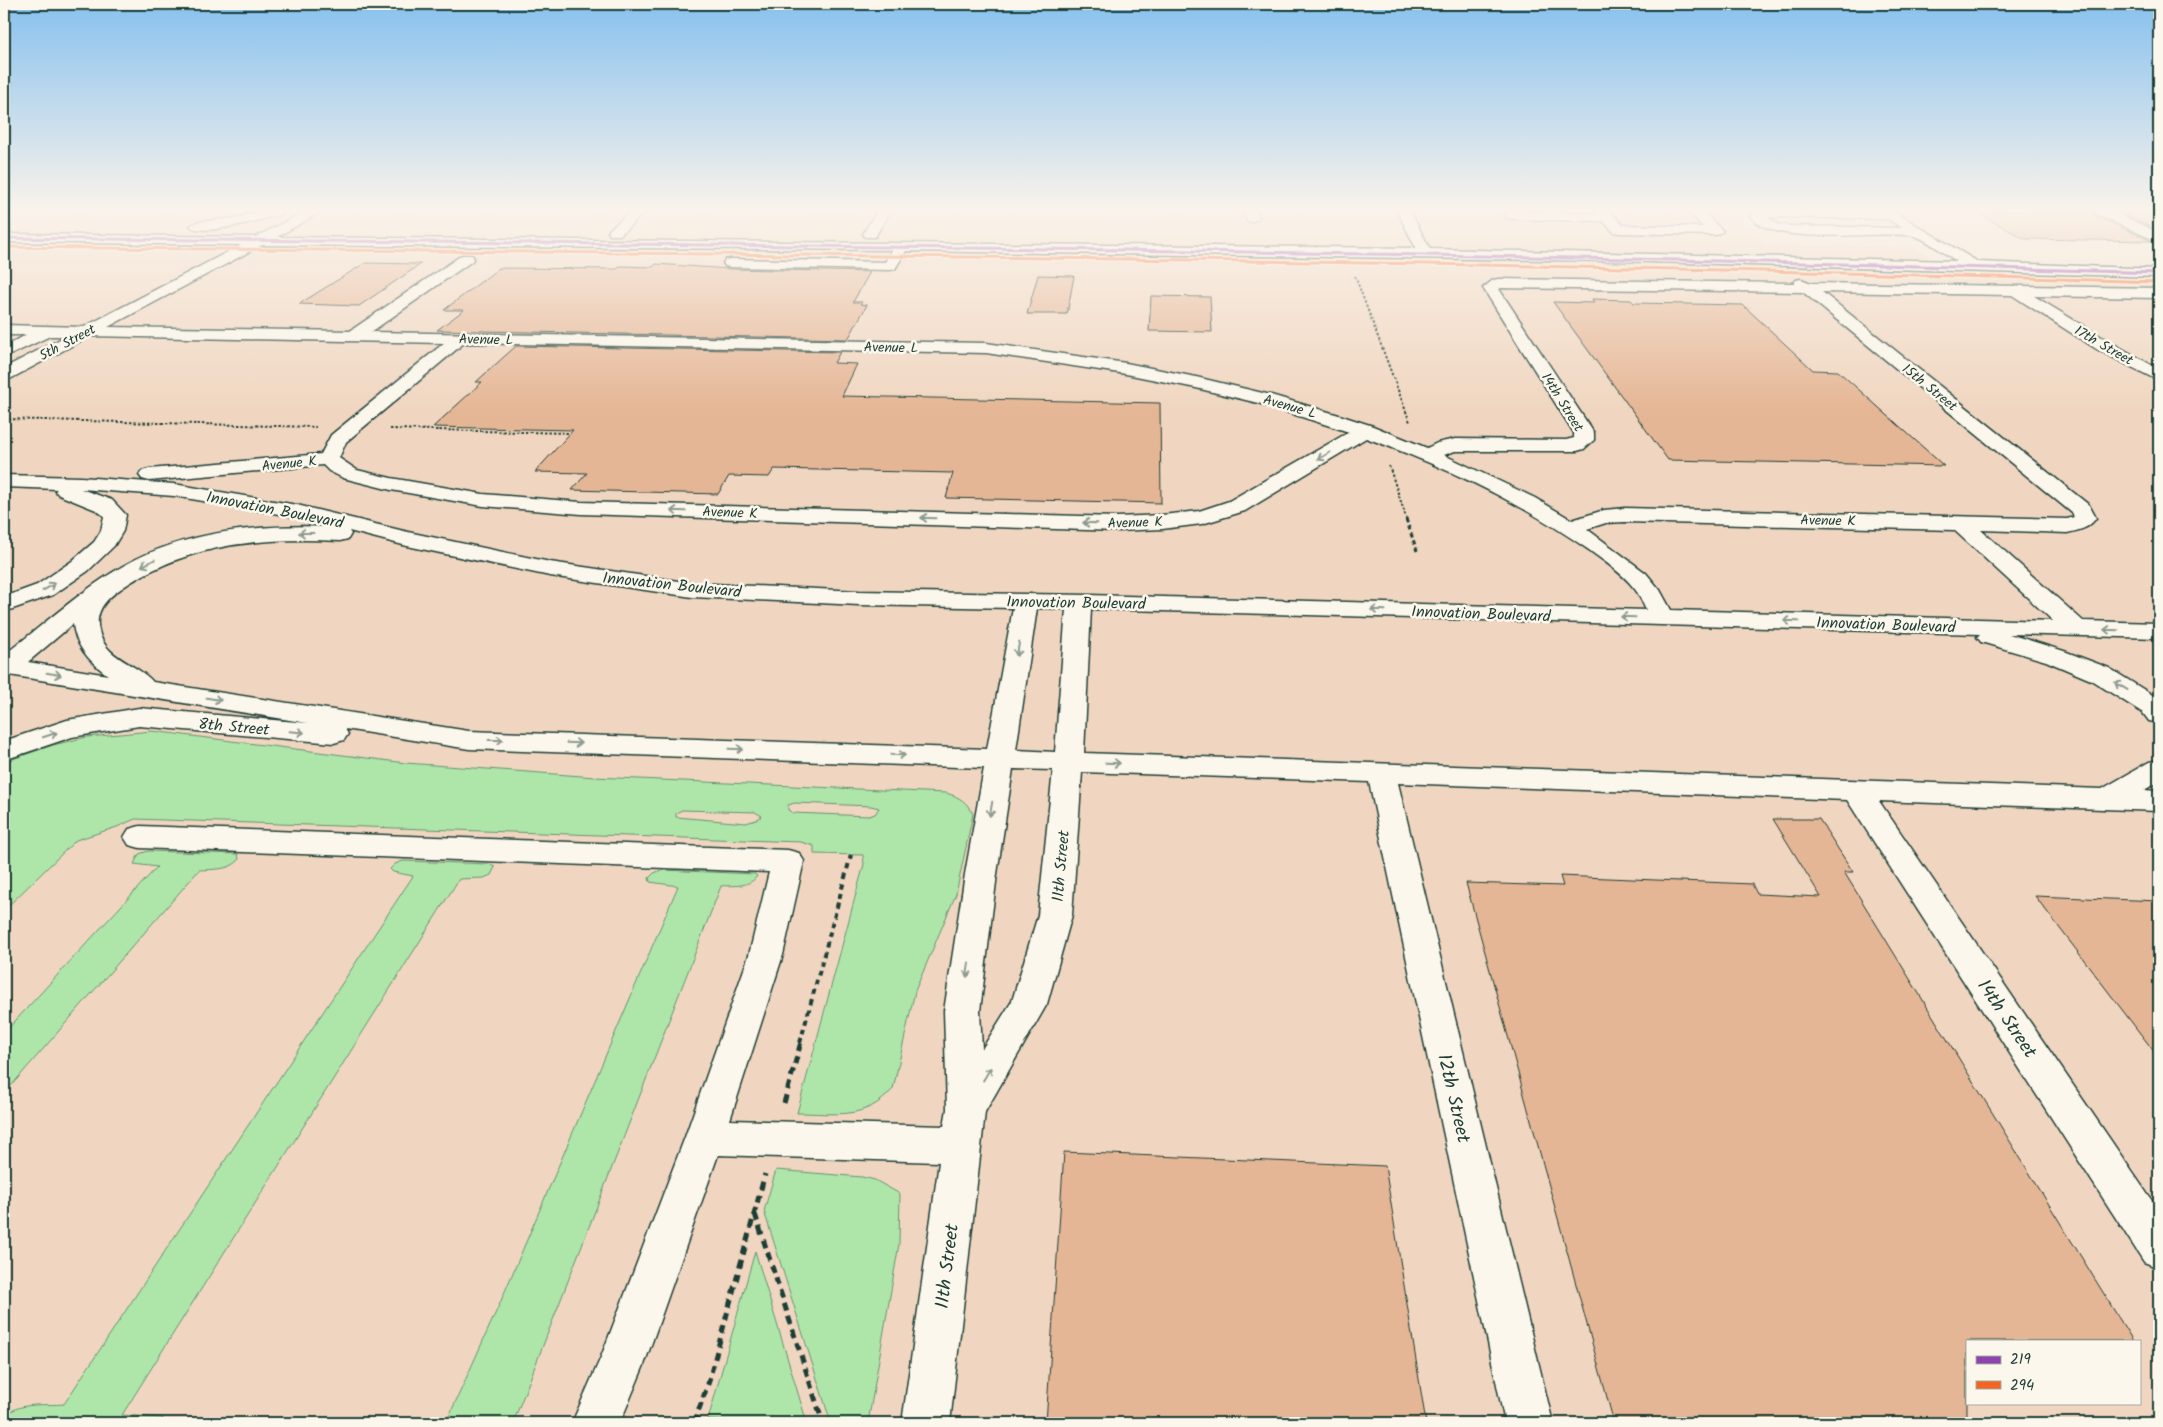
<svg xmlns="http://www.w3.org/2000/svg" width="2163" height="1427" viewBox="0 0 2163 1427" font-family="Kalam,sans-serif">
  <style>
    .built { fill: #f0d6c0; fill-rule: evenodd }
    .green { fill: #aee6aa; stroke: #66926f; fill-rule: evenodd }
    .building { fill: #e5b695; stroke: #1f3d34 }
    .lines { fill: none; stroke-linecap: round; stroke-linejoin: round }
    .minor-casing { stroke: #1f3d34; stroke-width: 3 }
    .path-far3 { stroke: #1f3d34; stroke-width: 2; stroke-dasharray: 2.5 2; stroke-linecap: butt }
    .path-far2 { stroke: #1f3d34; stroke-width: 3; stroke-dasharray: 4.5 3; stroke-linecap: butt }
    .path-far1 { stroke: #1f3d34; stroke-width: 4; stroke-dasharray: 5.5 4.5; stroke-linecap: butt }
    .path { stroke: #1f3d34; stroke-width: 5; stroke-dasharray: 8 5.5; stroke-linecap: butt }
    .minor { fill: #fbf7ec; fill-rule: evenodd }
    .bus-1-casing { stroke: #fbf7ec; stroke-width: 5 }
    .bus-2-casing { stroke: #fbf7ec; stroke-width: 5 }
    .bus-1 { stroke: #8e44ad; stroke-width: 3 }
    .bus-2 { stroke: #f26522; stroke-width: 3 }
    .oneway { stroke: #8d9a90 }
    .labels { text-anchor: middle; stroke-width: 5; stroke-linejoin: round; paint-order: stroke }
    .far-street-label { font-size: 14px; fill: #1f3d34; stroke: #fbf7ec }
    .street-label { font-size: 16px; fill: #1f3d34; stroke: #fbf7ec }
    .near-street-label { font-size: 19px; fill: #1f3d34; stroke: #fbf7ec }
  </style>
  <rect width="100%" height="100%" fill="#f4e4d2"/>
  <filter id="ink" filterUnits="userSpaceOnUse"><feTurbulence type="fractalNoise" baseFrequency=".02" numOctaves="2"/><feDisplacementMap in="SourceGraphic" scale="10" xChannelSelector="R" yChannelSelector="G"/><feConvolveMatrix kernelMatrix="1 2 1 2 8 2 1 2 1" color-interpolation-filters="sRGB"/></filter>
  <g filter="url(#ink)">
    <path class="built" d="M4,211H1725L1767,244L1914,247L1954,273L2159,279V1423H4ZM1967,1341H2139V1403H1967Z"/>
    <path class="green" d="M152,731L406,763L595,777L946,793C960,797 967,802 973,814L956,894L915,991L893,1089C865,1121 835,1113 797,1113L864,864L863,855L814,854V846L801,842L135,819L117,827L76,840L4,910V762L53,745L87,737ZM795,803L871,806L879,808L875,814L869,816L793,813L788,810V805ZM682,810L755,812L762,816L756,820L746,823L676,817V813Z
      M148,851L238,854L239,860C229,871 212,869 199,870L4,1094V1033L157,867L134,864L139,854Z
      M403,861L489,864L495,867L491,875L484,878L459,879L122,1415L163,1418L161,1423H4C7,1400 47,1406 64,1404L413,876L393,872L390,869L395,864Z
      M662,870L755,874L757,876C749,888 733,885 721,886L513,1423H446L500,1303L678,886L650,882L649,878L654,873Z
      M776,1170L862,1177L875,1180L900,1194L899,1244L868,1423H831L764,1211Z
      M755,1251L807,1423H754L708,1420Z"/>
    <path class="building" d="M1974,211H2093L2095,216L2152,241L2025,239Z
      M2117,211H2159V231Z
      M365,263L421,264L359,306L299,304Z
      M656,264L730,269L870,272L853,302H862L860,304L867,305L848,339L437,330L464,310H444L499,268L617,269L620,266L653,267Z
      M1038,275L1074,276L1067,314H1027Z
      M1151,296L1210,297L1212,332L1149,331Z
      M1592,299L1631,300L1634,303L1743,305L1813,370L1838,371L1944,466L1668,460L1553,302L1594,303Z
      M516,346L840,352L834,363L857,364L842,396L1160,403L1161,503L946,498L953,473L774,469L769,477L729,476L718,494L572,490L587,473L535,472L573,430L433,427L482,382H476Z
      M1773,819H1819L1853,872H1844L2133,1341H1967V1423H1614L1466,883L1563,886L1560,876L1752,884L1757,894L1821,897Z
      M2035,896L2159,901V1058Z
      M1064,1152L1385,1166L1426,1423H1046Z"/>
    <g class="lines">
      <g class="minor-casing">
        <path id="minor" d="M262,211H283L282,214C266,218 201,238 190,226L197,222L236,218Z
          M306,211H322L277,237L1416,248L1397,211H1410L1430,249L1957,261C1946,255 1925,238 1914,236C1875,229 1776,249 1750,216L1755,211H1893L1978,262L2159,269V277L1620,261L906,251L895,269L890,270L730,267L725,266L723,263L725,260L730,259L885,262L892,250L262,245L108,327L350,331L462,255H472L474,258L472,261L371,332L986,343L1126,363L1196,377L1271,395L1339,415L1373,426L1427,448L1437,443L1455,439L1566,440L1574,438V433L1483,288L1493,280L1498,279L1794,283L1796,280L1801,279L1811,283L2159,288V298L2034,296L2110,342L2159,369V381L2098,350L2012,295L1822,292L2089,505L2096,518C2088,529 2080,530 2067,533L1981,530L2083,621L2159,623V638L2009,634L2064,651L2109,668L2159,699V723L2149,721L2143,713L2091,680L2046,661L1981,642L1977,637L1980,634L1091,609L1084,753L2102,789L2149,762L2159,760V782L2144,790L2159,791V811L1879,801L2159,1211V1268L2144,1262L1847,800L1398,783L1553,1423H1505L1369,782L1082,772L1072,915L1047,1004L985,1112L950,1423H902L939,1162L718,1155L644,1365L620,1423H572L601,1357L685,1137L749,955L769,872L140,848L129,845L124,837L129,829L140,826L788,850L799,853L804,861L783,955L730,1120L944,1126L947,1109L944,1011L965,874L984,768L469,749L345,729L348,734L344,740L334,743L139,726L72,737L4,760V741L67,720L139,708L308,723L9,675L4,676V655C43,625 80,591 123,566C186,530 262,524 334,527L296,517L174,496L81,489L112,500L126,515L123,531L114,546L88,571L53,595L4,612V597L37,585L72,561L94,542L101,531L104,516L96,510L59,495L55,491L57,489L4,487V475L81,477L174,484L297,505L408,532L550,562L692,583L859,591L1088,595L1646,610C1642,602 1639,593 1633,587C1622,573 1604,561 1589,550C1522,503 1444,466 1366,438L1245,511L1202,524L1162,529L1117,531L581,514L483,506L391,490L343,478L329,471L323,465L149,481L142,479L139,475L142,471L149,469L321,454L331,435L444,343L90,336L10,379L4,380V368L66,336H50L4,358V347L26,335H4V325L84,327L241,245L4,242V234L256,237ZM1767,217L1888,219L1902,228L1791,226L1778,224ZM1501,288L1803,292L2072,513L2074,517L2067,519L1625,508L1604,510L1572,520L1535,498L1444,455L1455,451H1577L1584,449L1594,440V433L1499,289ZM464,343L986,353L1126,374L1196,388L1258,403L1349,432L1229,501L1199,511L1162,515L1117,517L581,502L483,494L391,478L357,470L339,458L346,442ZM1625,522L1954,530L2053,621L1671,610L1660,590L1646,573L1587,529L1606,523ZM349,531L407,546L550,576L692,597L859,605L1013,608L987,749L469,731L153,682C137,663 105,659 99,631C93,608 111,595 128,584C193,543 265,537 340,541L348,539L351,534ZM1037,608L1066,609L1055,752L1016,750ZM73,624C75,646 91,663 108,675L28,662ZM1013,769L1053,770L1038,915L1012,1001L982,1049L980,1011L997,874Z
          M632,211H646L620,235H610L608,232L610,229Z
          M877,211H890L875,237H865L863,234Z
          M1244,211H1257L1259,218L1252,222L1247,221Z
          M1503,211L1596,213L1595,211H1609L1623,225L1703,227L1688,211H1702L1723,231L1716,235L1619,233L1614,232L1603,221L1512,219L1507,218Z
          M2095,211H2112L2159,233V242L2096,214Z"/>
      </g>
      <path class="path-far3" d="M1355,276L1410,422
        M4,419L316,427
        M390,429L570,433
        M1389,466L1407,520"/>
      <path class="path-far2" d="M1406,519L1417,551"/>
      <path class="path-far1" d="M800,1043L851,855"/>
      <path class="path" d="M784,1103L801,1042
        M755,1214L823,1423
        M694,1423L708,1384L765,1174"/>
      <use href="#minor" class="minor"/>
      <g class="bus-1-casing">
        <path id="bus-1" d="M4,238C722,245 1441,250 2159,273"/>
      </g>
      <g class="bus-2-casing">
        <path id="bus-2" d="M4,247C722,254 1441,259 2159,282"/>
      </g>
      <use href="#bus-1" class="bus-1"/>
      <use href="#bus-2" class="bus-2"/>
    </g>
    <defs><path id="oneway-shaft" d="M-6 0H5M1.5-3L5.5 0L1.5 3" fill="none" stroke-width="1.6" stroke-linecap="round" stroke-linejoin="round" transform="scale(1.25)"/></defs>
    <g class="oneway">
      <use href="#oneway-shaft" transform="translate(1324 456) rotate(149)"/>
      <use href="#oneway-shaft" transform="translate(678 511) rotate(-178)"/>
      <use href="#oneway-shaft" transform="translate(928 518) rotate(-178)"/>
      <use href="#oneway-shaft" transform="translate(1090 523) rotate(-178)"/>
      <use href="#oneway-shaft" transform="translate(306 533) rotate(-180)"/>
      <use href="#oneway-shaft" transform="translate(148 563) rotate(153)"/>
      <use href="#oneway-shaft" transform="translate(49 587) rotate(-31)"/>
      <use href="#oneway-shaft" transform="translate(1378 610) rotate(-178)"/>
      <use href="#oneway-shaft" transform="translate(1628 617) rotate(-178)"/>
      <use href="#oneway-shaft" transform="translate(1791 621) rotate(-178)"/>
      <use href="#oneway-shaft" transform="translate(2111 630) rotate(-178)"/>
      <use href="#oneway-shaft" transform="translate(1018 649) rotate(100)"/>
      <use href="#oneway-shaft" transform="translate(54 674) rotate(9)"/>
      <use href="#oneway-shaft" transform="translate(2121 686) rotate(-149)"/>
      <use href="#oneway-shaft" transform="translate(214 699) rotate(9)"/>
      <use href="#oneway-shaft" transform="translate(297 732) rotate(5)"/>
      <use href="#oneway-shaft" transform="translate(50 735) rotate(-18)"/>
      <use href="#oneway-shaft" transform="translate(496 740)"/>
      <use href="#oneway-shaft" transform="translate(574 743) rotate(2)"/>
      <use href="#oneway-shaft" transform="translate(736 749) rotate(2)"/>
      <use href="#oneway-shaft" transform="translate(898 755) rotate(2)"/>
      <use href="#oneway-shaft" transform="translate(1113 763) rotate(2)"/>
      <use href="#oneway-shaft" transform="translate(991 809) rotate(100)"/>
      <use href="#oneway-shaft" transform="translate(968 970) rotate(98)"/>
      <use href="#oneway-shaft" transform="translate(987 1074) rotate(-59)"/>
    </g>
  </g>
  <linearGradient id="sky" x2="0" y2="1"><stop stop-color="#87c1ee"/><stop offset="0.51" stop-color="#faf3eb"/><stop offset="1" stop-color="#faf3eb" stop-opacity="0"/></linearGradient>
  <rect width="2163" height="411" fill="url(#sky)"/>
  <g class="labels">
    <g class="far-street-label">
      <text transform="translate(486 339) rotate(1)" y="5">Avenue L</text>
      <text transform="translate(67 342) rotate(-28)" y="5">5th Street</text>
      <text transform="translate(2104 345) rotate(30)" y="5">17th Street</text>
      <text transform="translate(891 347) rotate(1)" y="5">Avenue L</text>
      <text transform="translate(1930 387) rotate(39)" y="5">15th Street</text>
      <text transform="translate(1563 402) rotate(58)" y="5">14th Street</text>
      <text transform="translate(1290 406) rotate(16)" y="5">Avenue L</text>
      <text transform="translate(289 463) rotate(-6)" y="5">Avenue K</text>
      <text transform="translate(730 512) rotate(2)" y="5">Avenue K</text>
      <text transform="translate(1828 520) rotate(1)" y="5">Avenue K</text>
      <text transform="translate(1135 522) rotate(-2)" y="5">Avenue K</text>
    </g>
    <g class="street-label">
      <text transform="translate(275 509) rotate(11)" y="6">Innovation Boulevard</text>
      <text transform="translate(672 584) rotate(6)" y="6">Innovation Boulevard</text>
      <text transform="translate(1076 602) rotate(1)" y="6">Innovation Boulevard</text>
      <text transform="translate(1481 613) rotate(2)" y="6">Innovation Boulevard</text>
      <text transform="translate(1886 624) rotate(2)" y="6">Innovation Boulevard</text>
      <text transform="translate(234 726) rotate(5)" y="6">8th Street</text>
      <text transform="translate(1060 866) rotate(-85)" y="6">11th Street</text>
    </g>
    <g class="near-street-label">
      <text transform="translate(2008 1018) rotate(56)" y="7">14th Street</text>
      <text transform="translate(1455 1098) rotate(77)" y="7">12th Street</text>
      <text transform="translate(946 1266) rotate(-83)" y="7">11th Street</text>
    </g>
  </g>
  <rect width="2163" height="1427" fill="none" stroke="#fbf7ec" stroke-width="20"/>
  <rect x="10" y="10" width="2143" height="1407" fill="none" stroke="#1f3d34" stroke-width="2" filter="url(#ink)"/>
  <rect x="1966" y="1340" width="175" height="65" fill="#fbf7ec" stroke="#a3ada2"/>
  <rect x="1976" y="1356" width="25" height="8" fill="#8e44ad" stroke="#a3ada2"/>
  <text x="2010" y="1364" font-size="15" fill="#1f3d34">219</text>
  <rect x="1976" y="1381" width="25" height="8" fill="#f26522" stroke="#a3ada2"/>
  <text x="2010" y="1390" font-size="15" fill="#1f3d34">294</text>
</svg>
